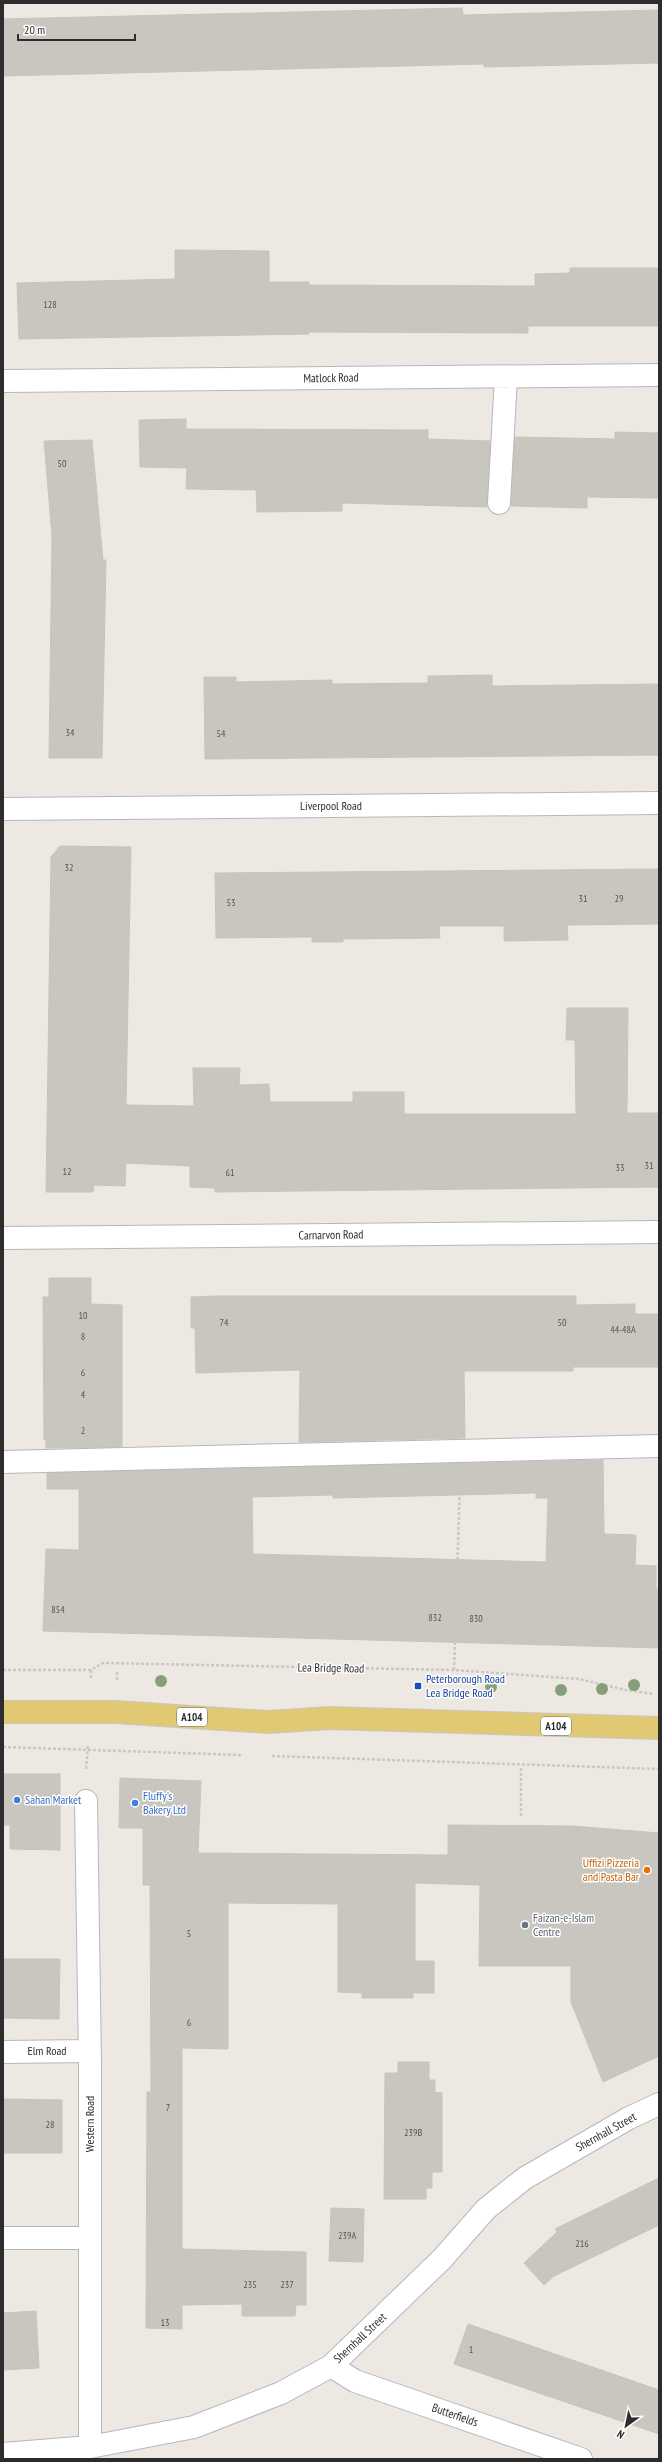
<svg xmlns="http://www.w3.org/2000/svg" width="662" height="2462" viewBox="0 0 662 2462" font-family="'PT Sans Narrow',sans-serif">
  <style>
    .building { fill: #c9c6c0; stroke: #c8c4bb; fill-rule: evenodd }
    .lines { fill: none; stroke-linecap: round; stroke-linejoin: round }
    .minor-casing { stroke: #b5b7bf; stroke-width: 24 }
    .major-casing { stroke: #c8c8c8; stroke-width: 24 }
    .path { stroke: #c8c8c8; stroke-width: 2.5; stroke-dasharray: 3 2; stroke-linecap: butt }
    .minor { stroke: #fff; stroke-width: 22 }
    .major { stroke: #e1c872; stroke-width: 22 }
    .tree { fill: #869f7a }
    .transit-dot { fill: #1a4fb4; stroke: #fff; stroke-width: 1.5 }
    .shop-dot { fill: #3f7fe0; stroke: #fff; stroke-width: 1.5 }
    .food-dot { fill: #e8710a; stroke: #fff; stroke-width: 1.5 }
    .worship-dot { fill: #6b7280; stroke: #fff; stroke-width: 1.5 }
    .labels { text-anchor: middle; stroke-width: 3; stroke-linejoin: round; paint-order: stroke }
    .number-label { font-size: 10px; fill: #545352 }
    .shield { fill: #fff; stroke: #6c6c6c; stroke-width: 1 }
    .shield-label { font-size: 11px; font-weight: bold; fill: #2d2d2d }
    .street-label { font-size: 12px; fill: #2d2d2d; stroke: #fff }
    .transit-label { font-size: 12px; fill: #164399; stroke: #fff; text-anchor: start }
    .shop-label { font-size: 12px; fill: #366cbe; stroke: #fff; text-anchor: start }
    .food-label { font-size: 12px; fill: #c56008; stroke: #fff; text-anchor: end }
    .worship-label { font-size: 12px; fill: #5b616d; stroke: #fff; text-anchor: start }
  </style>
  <rect width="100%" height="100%" fill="#ede8e2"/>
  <path class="building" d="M462,8L463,15L659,10V63L484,67V64L3,76V19Z
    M175,250L269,251V282H309V285L535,286V274L570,273V268H659V326H528V333L309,332V334L19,339L17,283L175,279Z
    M186,419V429L428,430V439L490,441L487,507L342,503V511L257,512L256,490L186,489L187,468L140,467L139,420Z
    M615,432L659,433V498L587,497V508L511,506L515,437L615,439Z
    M92,440L103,560H106L102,758H49L52,536L44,441Z
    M492,675V686L659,684V755L205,759L204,677H236V682L332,680V684L428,683V676Z
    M60,846L131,847L126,1105L194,1106L193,1068H240L239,1085L269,1084L270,1102H353V1092H404V1114H576L575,1040H566L567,1008H628L627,1113H659V1187L215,1192V1188L190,1187V1166L126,1163L125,1186L94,1185L93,1192H46L51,857Z
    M659,869V924L567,925L568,940L504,941V926H439L440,938L343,939V942H312V937L216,938L215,873Z
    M49,1278H91V1304L122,1305V1447L46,1448V1440H44L43,1297H49Z
    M216,1296H576V1305L635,1304V1314H659V1367H573V1371H464L465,1438L299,1442L300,1370L196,1373L195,1328H191V1297Z
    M603,1460L604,1534L636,1535L635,1565L656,1566V1589H659V1648L43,1631L46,1549L79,1550V1489H47V1473ZM536,1493V1498H548L546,1562L253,1554L252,1497L333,1495V1498Z
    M3,1774H60V1850L10,1849V1825H3Z
    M120,1778L201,1781L198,1853L448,1855V1825L572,1826L659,1833V2056L603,2082L571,2002V1966H479L480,1885L415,1883V1961H434V1993H413V1998H362V1993L338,1992V1904L228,1903V2049L182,2048V2249L306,2252V2305H296L295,2316H242V2304L182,2305V2329L146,2328L147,2092H151L150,1885H143V1828H119Z
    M3,1959H60L59,2019L3,2018Z
    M398,2062H429V2080H435V2092L442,2093V2172H432V2188H426V2199H384L385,2073H398Z
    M3,2099L62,2100V2153H3Z
    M659,2178V2225L554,2276L544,2285L524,2263L557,2232L555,2229Z
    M331,2208L364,2209L363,2262L329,2261Z
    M36,2311L39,2368L3,2370V2313Z
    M468,2324L659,2390V2434L454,2364Z"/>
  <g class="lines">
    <g class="minor-casing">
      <path id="minor" d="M3,381L659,375
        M499,503L506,377
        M3,809L659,803
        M3,1238L659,1232
        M3,1462L659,1446
        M86,1801L90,2062V2447
        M3,2052L90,2051
        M3,2238H90
        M331,2366L355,2381L581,2459
        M3,2454L90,2447L194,2427L281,2393L331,2366L442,2259L486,2209L525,2178L629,2118L659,2104"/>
    </g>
    <g class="major-casing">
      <path id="major" d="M3,1712H115L268,1722L330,1718L659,1728"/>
    </g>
    <path class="path" d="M3,1670H91L103,1663L454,1670L579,1679L626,1690L654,1694
      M91,1670V1680
      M454,1670L460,1482
      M117,1680V1671
      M3,1747L241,1755
      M272,1756L659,1769
      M86,1769L88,1745
      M521,1816V1766"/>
    <use href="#minor" class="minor"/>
    <use href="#major" class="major"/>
  </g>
  <g class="tree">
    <circle cx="161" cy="1681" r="6"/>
    <circle cx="634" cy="1685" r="6"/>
    <circle cx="491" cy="1687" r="6"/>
    <circle cx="602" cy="1689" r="6"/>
    <circle cx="561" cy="1690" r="6"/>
  </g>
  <rect class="transit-dot" x="414" y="1682" width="8" height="8" rx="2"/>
  <g class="shop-dot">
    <circle cx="17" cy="1800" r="4"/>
    <circle cx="135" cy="1803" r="4"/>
  </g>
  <circle class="food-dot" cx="647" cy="1870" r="4"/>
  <circle class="worship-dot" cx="525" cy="1925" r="4"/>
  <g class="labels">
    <g class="number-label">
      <text x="50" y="308">128</text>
      <text x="62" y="467">50</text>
      <text x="70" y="736">34</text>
      <text x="221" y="737">54</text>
      <text x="69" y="871">32</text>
      <text x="583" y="902">31</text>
      <text x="619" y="902">29</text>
      <text x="231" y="906">53</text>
      <text x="649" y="1169">31</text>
      <text x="620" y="1171">33</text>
      <text x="67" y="1175">12</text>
      <text x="230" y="1176">61</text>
      <text x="83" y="1319">10</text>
      <text x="224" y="1326">74</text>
      <text x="562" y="1326">50</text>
      <text x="623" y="1333">44-48A</text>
      <text x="83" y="1340">8</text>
      <text x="83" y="1376">6</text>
      <text x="83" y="1398">4</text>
      <text x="83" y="1434">2</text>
      <text x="58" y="1613">854</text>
      <text x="435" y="1621">832</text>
      <text x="476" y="1622">830</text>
      <text x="189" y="1937">5</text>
      <text x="189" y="2026">6</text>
      <text x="168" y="2111">7</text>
      <text x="50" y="2128">28</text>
      <text x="413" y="2136">239B</text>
      <text x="347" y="2239">239A</text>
      <text x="582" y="2247">216</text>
      <text x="250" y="2288">235</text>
      <text x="287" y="2288">237</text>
      <text x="165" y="2326">13</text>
      <text x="471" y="2353">1</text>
    </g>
    <g class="shield">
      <rect x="177" y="1708" width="30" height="18" rx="3"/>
      <rect x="541" y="1717" width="30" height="18" rx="3"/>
    </g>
    <g class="shield-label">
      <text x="192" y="1721">A104</text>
      <text x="556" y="1730">A104</text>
    </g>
    <g class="street-label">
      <text transform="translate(331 378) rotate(-1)" y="4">Matlock Road</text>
      <text x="331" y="810">Liverpool Road</text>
      <text transform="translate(331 1235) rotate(-1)" y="4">Carnarvon Road</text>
      <text transform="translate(331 1668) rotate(1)" y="4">Lea Bridge Road</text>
      <text x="47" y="2055">Elm Road</text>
      <text transform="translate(90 2124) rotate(-90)" y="4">Western Road</text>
      <text transform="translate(606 2132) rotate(-29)" y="4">Shernhall Street</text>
      <text transform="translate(360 2338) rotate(-43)" y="4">Shernhall Street</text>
      <text transform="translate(455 2415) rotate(19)" y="4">Butterfields</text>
    </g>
    <g class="transit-label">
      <text x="426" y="1683">Peterborough Road<tspan x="426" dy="14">Lea Bridge Road</tspan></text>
    </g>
    <g class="shop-label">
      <text x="143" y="1800">Fluffy's<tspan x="143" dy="14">Bakery Ltd</tspan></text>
      <text x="25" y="1804">Sahan Market</text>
    </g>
    <g class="food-label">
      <text x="639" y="1867">Uffizi Pizzeria<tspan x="639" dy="14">and Pasta Bar</tspan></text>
    </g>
    <g class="worship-label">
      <text x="533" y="1922">Faizan-e-Islam<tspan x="533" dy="14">Centre</tspan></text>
    </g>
  </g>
  <rect width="662" height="2462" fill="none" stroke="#2d2d2d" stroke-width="8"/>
  <g transform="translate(626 2426) rotate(213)" stroke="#ffffff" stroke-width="3" paint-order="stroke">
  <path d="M0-3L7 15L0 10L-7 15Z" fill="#2d2d2d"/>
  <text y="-6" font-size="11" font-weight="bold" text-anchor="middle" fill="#2d2d2d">N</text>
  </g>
  <path d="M18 34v6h117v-6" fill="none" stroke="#2d2d2d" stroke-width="2"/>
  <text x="24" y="34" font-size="12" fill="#2d2d2d" stroke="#ffffff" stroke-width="3" paint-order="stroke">20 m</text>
</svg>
